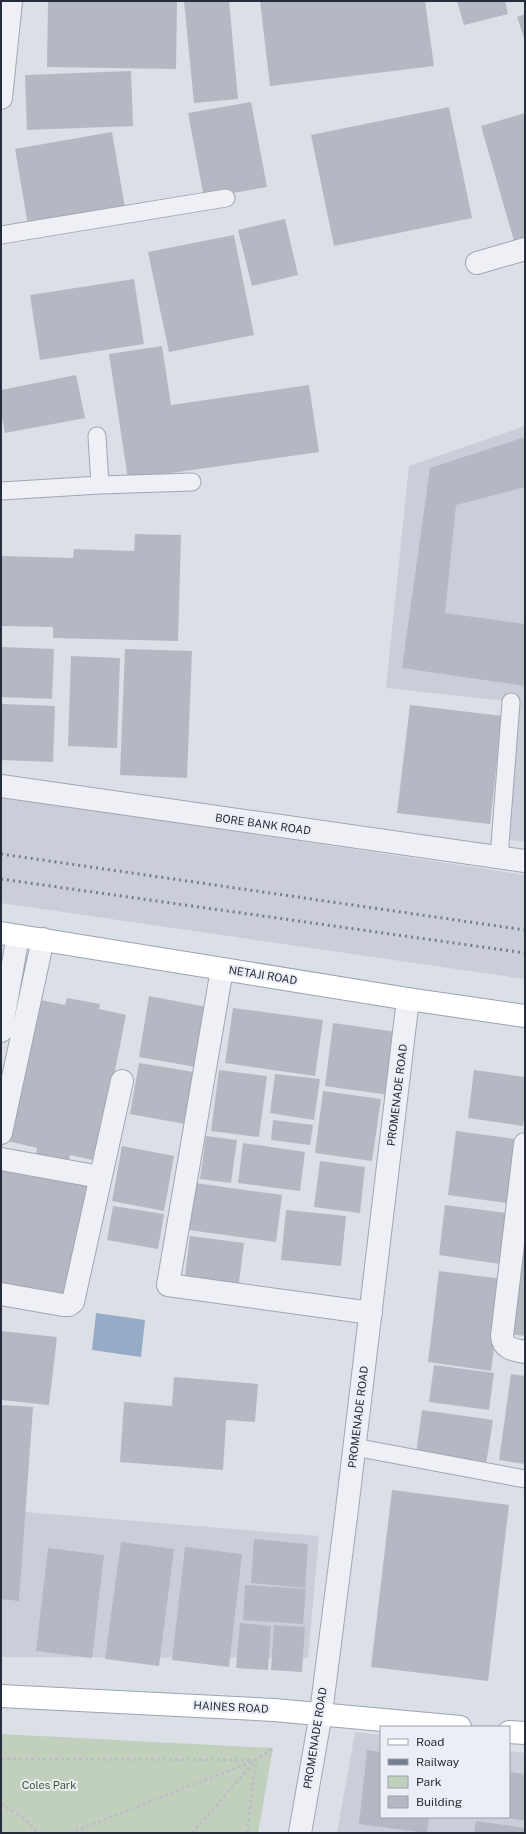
<svg xmlns="http://www.w3.org/2000/svg" width="526" height="1834" viewBox="0 0 526 1834" font-family="'Public Sans',sans-serif">
  <style>
    .built { fill: #c9ced8 }
    .green { fill: #c0d0bc }
    .water { fill: #95abc7 }
    .building { fill: #b3b8c3 }
    .lines { fill: none; stroke-linecap: round; stroke-linejoin: round }
    .service-casing { stroke: #a1a6b0; stroke-width: 19 }
    .minor-casing { stroke: #a1a6b0; stroke-width: 24 }
    .tertiary-casing { stroke: #a1a6b0; stroke-width: 24 }
    .primary-casing { stroke: #9ba3b2; stroke-width: 24 }
    .path { stroke: #babdc5; stroke-width: 2.5; stroke-dasharray: 3 3; stroke-linecap: butt }
    .service { stroke: #eef0f5; stroke-width: 17 }
    .minor { stroke: #eef0f5; stroke-width: 22 }
    .tertiary { stroke: #eef0f5; stroke-width: 22 }
    .primary { stroke: #fff; stroke-width: 22 }
    .rail { stroke: #757e90; stroke-width: 3; stroke-dasharray: 2 4; stroke-linecap: butt }
    .labels { text-anchor: middle; stroke-width: 4; stroke-linejoin: round; paint-order: stroke }
    .street-label { font-size: 11px; fill: #252d3c; stroke: #ebeef4 }
    .park-label { font-size: 11px; fill: #385832; stroke: #ebeef4 }
  </style>
  <rect width="100%" height="100%" fill="#dbdfe6"/>
  <path class="built" d="M525,426V842L496,838L506,701L386,688L409,466Z
    M1,796L525,875V979L1,903Z
    M1,1510L319,1536L308,1658L1,1657Z
    M355,1732L381,1735V1817H509V1751L525,1753V1833H337Z"/>
  <path class="green" d="M1,1734L273,1748L258,1833H1Z"/>
  <path class="water" d="M96,1313L145,1320L141,1357L92,1350Z"/>
  <path class="building" d="M48,1H177L176,69L47,67Z
    M184,1H229L238,99L194,103Z
    M260,1H425L434,66L270,86Z
    M457,1H505L508,14L464,25Z
    M525,14V41L517,17Z
    M131,71L133,126L27,130L25,75Z
    M251,102L267,187L204,198L188,113Z
    M449,107L472,218L334,246L311,135Z
    M525,113V238L514,241L481,126Z
    M112,132L125,208L28,225L15,149Z
    M285,219L298,275L252,286L238,230Z
    M234,235L254,335L169,352L148,252Z
    M134,279L144,344L40,360L30,295Z
    M162,346L171,405L309,385L319,452L128,479L109,354Z
    M76,375L85,418L5,433L1,412V390Z
    M525,437V487L456,505L445,613L525,624V686L402,668L430,468Z
    M135,534L181,535L178,641L53,638V627L1,626V556L73,558L74,549L134,551Z
    M1,647L54,649L52,699L1,697Z
    M125,649L192,651L187,778L120,775Z
    M71,656L120,658L117,748L68,746Z
    M1,704L55,706L53,762L1,760Z
    M410,705L502,716L490,824L397,813Z
    M149,996L207,1007L196,1067L139,1057Z
    M67,998L100,1004L99,1009L126,1015L97,1161L70,1155L69,1160L36,1154L37,1148L8,1141L36,999L65,1005Z
    M233,1008L323,1020L315,1076L225,1063Z
    M333,1023L397,1032L389,1095L325,1086Z
    M139,1063L194,1072L185,1124L130,1114Z
    M219,1070L267,1076L259,1137L211,1131Z
    M474,1070L525,1077V1112L523,1126L468,1118Z
    M275,1074L320,1079L314,1120L270,1113Z
    M323,1091L381,1099L372,1161L315,1153Z
    M273,1120L313,1125L310,1145L271,1140Z
    M456,1131L522,1140L514,1204L448,1195Z
    M206,1136L237,1140L231,1183L200,1179Z
    M243,1143L305,1152L300,1191L238,1183Z
    M122,1146L174,1156L164,1211L112,1201Z
    M320,1161L365,1167L360,1213L314,1207Z
    M1,1166L92,1183L70,1299L1,1285Z
    M195,1183L282,1195L276,1242L189,1230Z
    M445,1205L513,1214L507,1265L439,1255Z
    M113,1206L164,1214L158,1249L107,1240Z
    M286,1210L346,1216L341,1266L281,1260Z
    M525,1218V1336L509,1334Z
    M190,1236L244,1243L238,1290L184,1283Z
    M439,1271L503,1279L491,1371L428,1362Z
    M1,1331L57,1337L49,1405L1,1400Z
    M434,1365L494,1373L489,1410L429,1402Z
    M511,1374L525,1376V1464L499,1460Z
    M174,1377L258,1384L255,1422L226,1420L223,1470L120,1462L124,1402L172,1406Z
    M1,1405L33,1407L19,1601L1,1599Z
    M422,1410L493,1420L486,1465L416,1454Z
    M392,1490L509,1505L488,1681L371,1667Z
    M254,1539L308,1544L305,1588L251,1583Z
    M121,1542L174,1549L159,1666L105,1659Z
    M185,1547L242,1554L229,1667L172,1660Z
    M48,1548L104,1555L92,1658L36,1651Z
    M245,1585L306,1589L303,1624L243,1620Z
    M240,1623L271,1626L268,1670L236,1668Z
    M274,1625L305,1627L302,1672L271,1670Z
    M367,1750L381,1752V1817H429L427,1833L359,1824Z
    M509,1772L525,1774V1821L509,1818Z
    M476,1821L525,1828V1833H474Z"/>
  <g class="lines">
    <g class="service-casing">
      <path id="service" d="M1,235L226,198
        M100,485L192,482
        M1,491L100,485L97,436
        M499,857L511,702
        M354,1447L525,1479"/>
    </g>
    <g class="minor-casing">
      <path id="minor" d="M477,263L525,249
        M222,969L168,1285L371,1313
        M1,1031L18,936
        M1,1133L43,939
        M525,1144L502,1336C503,1349 514,1350 525,1352
        M1,1159L100,1177
        M1,1294L63,1305H69L73,1302L122,1081"/>
    </g>
    <g class="tertiary-casing">
      <path id="tertiary" d="M1,98L11,1
        M1,786L525,861
        M300,1833L321,1713L347,1509L408,999"/>
    </g>
    <g class="primary-casing">
      <path id="primary" d="M1,933L408,999L525,1016
        M1,1696L274,1710L460,1727
        M509,1732L525,1733"/>
    </g>
    <path class="path" d="M1,1759L256,1760
      M1,1804L24,1818L37,1833
      M70,1833L256,1760L273,1748
      M192,1833L256,1760
      M247,1833L256,1760"/>
    <use href="#service" class="service"/>
    <use href="#minor" class="minor"/>
    <use href="#tertiary" class="tertiary"/>
    <use href="#primary" class="primary"/>
    <path class="rail" d="M1,854L525,930
      M1,879L525,953"/>
  </g>
  <g class="labels">
    <g class="street-label">
      <text transform="translate(263 824) rotate(8)" y="4">BORE BANK ROAD</text>
      <text transform="translate(263 975) rotate(9)" y="4">NETAJI ROAD</text>
      <text transform="translate(397 1095) rotate(-83)" y="4">PROMENADE ROAD</text>
      <text transform="translate(358 1417) rotate(-83)" y="4">PROMENADE ROAD</text>
      <text transform="translate(231 1707) rotate(3)" y="4">HAINES ROAD</text>
      <text transform="translate(315 1738) rotate(-81)" y="4">PROMENADE ROAD</text>
    </g>
    <g class="park-label">
      <text x="49" y="1789">Coles Park</text>
    </g>
  </g>
  <rect width="526" height="1834" fill="none" stroke="#252d3c" stroke-width="4"/>
  <rect x="380" y="1726" width="130" height="92" fill="#ebeef4" stroke="#9ca1aa"/>
  <rect x="388" y="1739" width="20" height="6" fill="#ffffff" stroke="#9ca1aa"/>
  <text x="416" y="1746" font-size="12" fill="#252d3c">Road</text>
  <rect x="388" y="1759" width="20" height="6" fill="#757e90" stroke="#9ca1aa"/>
  <text x="416" y="1766" font-size="12" fill="#252d3c">Railway</text>
  <rect x="388" y="1776" width="20" height="12" fill="#c0d0bc" stroke="#9ca1aa"/>
  <text x="416" y="1786" font-size="12" fill="#252d3c">Park</text>
  <rect x="388" y="1796" width="20" height="12" fill="#b3b8c3" stroke="#9ca1aa"/>
  <text x="416" y="1806" font-size="12" fill="#252d3c">Building</text>
</svg>
